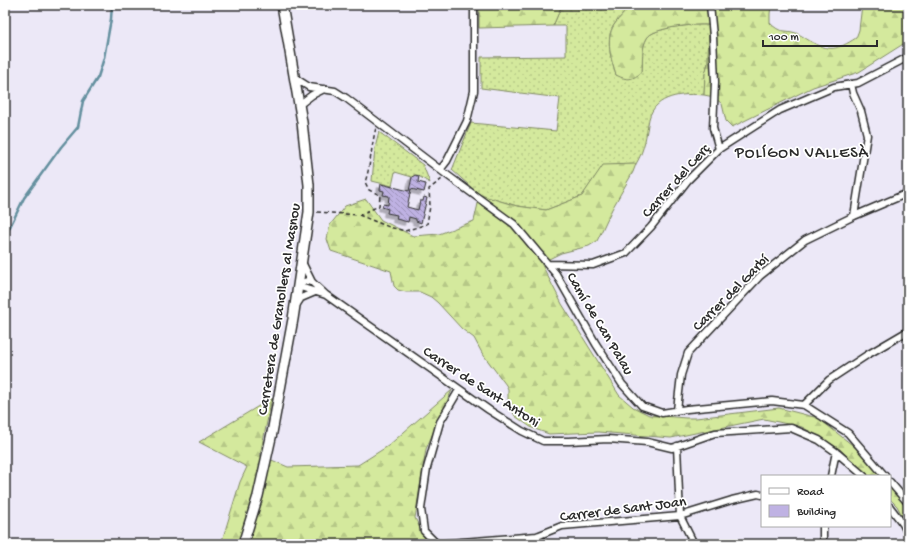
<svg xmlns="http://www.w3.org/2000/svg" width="913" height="549" viewBox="0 0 913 549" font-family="'Gochi Hand',sans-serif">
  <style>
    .grass { fill: url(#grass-dots); stroke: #808a64 }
    .forest { fill: url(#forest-firs); stroke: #808a64 }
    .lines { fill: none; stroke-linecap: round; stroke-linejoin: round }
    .stream { stroke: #638f9e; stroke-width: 2.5 }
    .building { fill: url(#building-back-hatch); stroke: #2b2b2b; filter: url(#shadow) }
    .street-casing { stroke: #2b2b2b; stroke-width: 9 }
    .secondary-casing { stroke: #2b2b2b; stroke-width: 12 }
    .path { stroke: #2b2b2b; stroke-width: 1.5; stroke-dasharray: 4 3; stroke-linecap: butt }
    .street { stroke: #fff; stroke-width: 6 }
    .secondary { stroke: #fff; stroke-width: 9 }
    .labels { text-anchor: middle; stroke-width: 3.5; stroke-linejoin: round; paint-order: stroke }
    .street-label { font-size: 15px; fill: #2b2b2b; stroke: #fff }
    .neighbourhood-label { font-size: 16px; letter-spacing: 1px; fill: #2b2b2b; stroke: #fff }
  </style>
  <defs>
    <pattern id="grass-dots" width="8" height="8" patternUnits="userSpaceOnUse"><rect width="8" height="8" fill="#d4e99d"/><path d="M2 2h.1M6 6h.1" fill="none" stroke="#b6c887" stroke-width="1.8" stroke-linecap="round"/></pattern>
    <pattern id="forest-firs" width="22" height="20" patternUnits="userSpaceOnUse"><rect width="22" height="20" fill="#d4e99d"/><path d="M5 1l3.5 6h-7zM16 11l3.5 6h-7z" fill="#b6c887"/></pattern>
    <pattern id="building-back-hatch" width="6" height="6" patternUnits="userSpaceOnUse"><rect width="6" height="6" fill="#bfb2e3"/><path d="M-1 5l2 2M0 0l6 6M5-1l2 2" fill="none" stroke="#9b91b8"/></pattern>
    <filter id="shadow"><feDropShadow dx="-3.5" dy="3.5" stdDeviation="0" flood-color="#0004"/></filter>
  </defs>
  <rect width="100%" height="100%" fill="#ece8f7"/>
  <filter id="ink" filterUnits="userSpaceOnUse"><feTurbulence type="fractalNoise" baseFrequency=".025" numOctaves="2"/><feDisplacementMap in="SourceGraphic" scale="8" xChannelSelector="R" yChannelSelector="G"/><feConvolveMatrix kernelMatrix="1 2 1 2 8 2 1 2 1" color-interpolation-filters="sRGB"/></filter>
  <g filter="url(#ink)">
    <path class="grass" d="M562,5H630C626,13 619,17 614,25C605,39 611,60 616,75L642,72C643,61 641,48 647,38C653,27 696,24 709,25L708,63L705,74L704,95C683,93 655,95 649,119C646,135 645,149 636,164L603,166L582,196L546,210L517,206L480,195L452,170L471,123L556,131L560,98L481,88V57L566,56V26H553Z
      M379,132L423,165L430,183L417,175L412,177L395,172L392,186L372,181L375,148Z"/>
    <path class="forest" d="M479,5H562L553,26L479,28Z
      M630,5H771L770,14V23C781,34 783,29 796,33C801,35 805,38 810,41C830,52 837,50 856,38L859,30L862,5H908V41L859,72L813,87L732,127L726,121L722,104L714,97L704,95L705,74L708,63L709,25C696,24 653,27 647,38C641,48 643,61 642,72C632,80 628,81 616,75C611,60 605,39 614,25C619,17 626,13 630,5Z
      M636,164L633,172L612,209L597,241L589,246L561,253L541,263L562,304L619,395L633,407L649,415L686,418H696L779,408L818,418L856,448L881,476H867L840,449L802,427L764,419L671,438L598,432L549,434L532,428L515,416L508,402V389L506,385L482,353L474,338L462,329L438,303L431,297L420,292H406L398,290L394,286L391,271L331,251L327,239L330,225L345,206L366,199L381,220L413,236L439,234L474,221L480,195L517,206L546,210L582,196L603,165Z
      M452,390L426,449L415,518L428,544H221L240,482L247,467L199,442L272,398L260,455L288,467L358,465L388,446Z
      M890,486L904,502L908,510V527L897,506L890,499Z"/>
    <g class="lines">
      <path class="stream" d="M5,237L24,198L61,147L78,127L83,101L98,77L104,58L111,19L112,5"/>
    </g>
    <path class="building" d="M415,175L419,176L418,182L426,184L424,192L411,189L407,207L418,210L420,201H423L424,197L427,198L421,223L416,221V219L409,217L408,222L396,219L397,215L387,213L388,209L382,207L383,204L388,205L389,196L383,195L384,191L380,190L381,184L409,191L412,177Z"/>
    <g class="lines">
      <g class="street-casing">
        <path id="street" d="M710,5L713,36L715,82L713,128L719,149
          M295,78L309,87L335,91L346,98L447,175L514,224L556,274L596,344L622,384L642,406L662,413L687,409L772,401L804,405L848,433L885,476
          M851,84L853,93L861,111L867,135L854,216
          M299,105L312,95L324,89
          M440,170L447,161L467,121L474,91V5
          M302,262L312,282L326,295L489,410L522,431L543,441H569L608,439L647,442L672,448L715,433L791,428L819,440L836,452L864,476
          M548,264L593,265L626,253L651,227L688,180L719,149L780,110L834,87L858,83L908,57
          M312,282L307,281L298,284L300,287L326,295
          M297,304L301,298L315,292
          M459,390L440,422L427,468L421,509L424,531L437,544L537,536L562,526L680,516L732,500L758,494L762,495
          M804,405L829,380L867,355L908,331
          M677,410L681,375L688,353L760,276L805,240L854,216L908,193
          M677,446L680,516L694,544
          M831,476L836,452
          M890,482L908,503
          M890,507L903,524L908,534
          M823,526V544
          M537,536L544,544"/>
      </g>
      <g class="secondary-casing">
        <path id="secondary" d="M243,544L258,496L272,433L293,319L309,212V185L302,122L282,5"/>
      </g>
      <path class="path" d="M317,212L359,215L379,206L380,195L369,190L365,182C371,165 371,146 376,128
        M359,215L389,227L405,231L427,224L430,206L429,189L442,179"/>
      <use href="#street" class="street"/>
      <use href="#secondary" class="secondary"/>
    </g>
  </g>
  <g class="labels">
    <g class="street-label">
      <text transform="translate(675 180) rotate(-48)" y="5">Carrer del Cerç</text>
      <text transform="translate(730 292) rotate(-45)" y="5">Carrer del Garbí</text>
      <text transform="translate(278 309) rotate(-81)" y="5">Carretera de Granollers al Masnou</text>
      <text transform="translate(601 323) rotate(59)" y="5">Camí de Can Palau</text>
      <text transform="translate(482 386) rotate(33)" y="5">Carrer de Sant Antoni</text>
      <text transform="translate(623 508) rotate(-7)" y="5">Carrer de Sant Joan</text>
    </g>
    <g class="neighbourhood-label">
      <text x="802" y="157">POLÍGON VALLESÀ</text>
    </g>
  </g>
  <rect width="913" height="549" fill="none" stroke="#fff" stroke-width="20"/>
  <rect x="10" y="10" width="893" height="529" fill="none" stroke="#2b2b2b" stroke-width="1.5" filter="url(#ink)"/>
  <rect x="761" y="475" width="130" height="52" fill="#ffffff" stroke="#aaaaaa"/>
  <rect x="769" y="488" width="20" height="6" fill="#ffffff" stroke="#aaaaaa"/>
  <text x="797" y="495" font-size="12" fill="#2b2b2b">Road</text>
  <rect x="769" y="505" width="20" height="12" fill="#bfb2e3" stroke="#aaaaaa"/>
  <text x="797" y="515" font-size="12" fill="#2b2b2b">Building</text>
  <path d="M763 40v6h114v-6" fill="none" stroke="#2b2b2b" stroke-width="2"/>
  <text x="769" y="40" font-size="12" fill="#2b2b2b" stroke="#ffffff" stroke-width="3" paint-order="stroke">100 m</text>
</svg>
